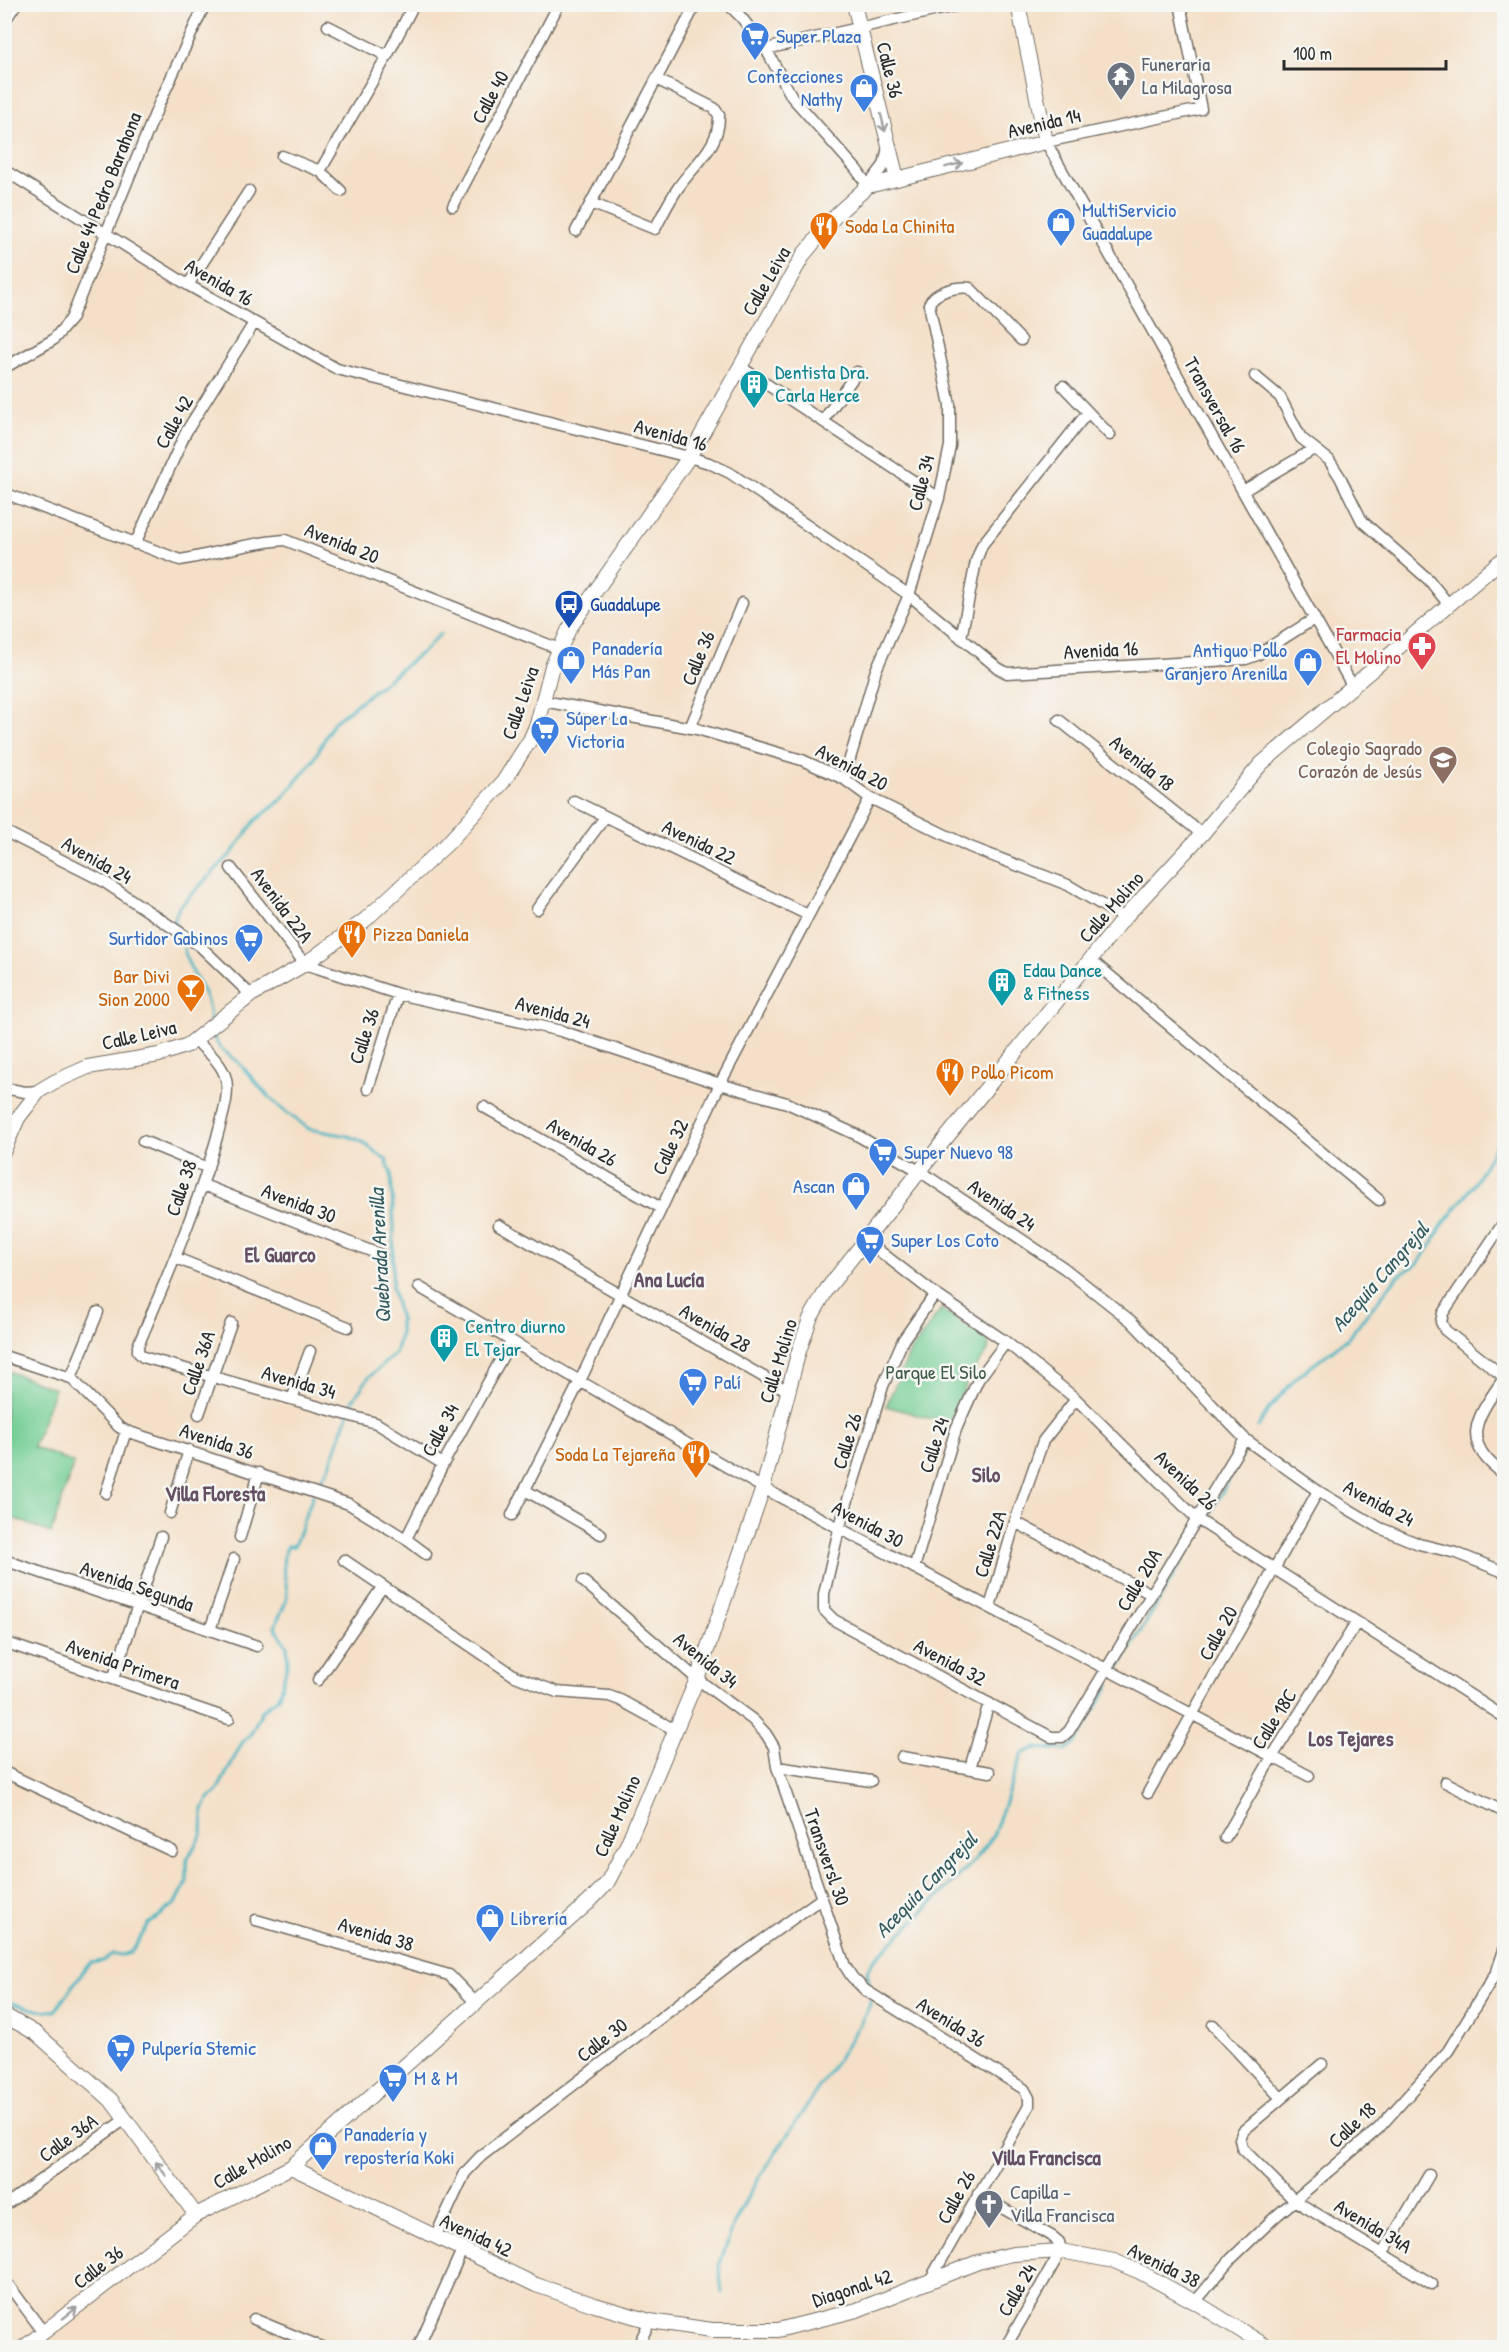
<svg xmlns="http://www.w3.org/2000/svg" width="1509" height="2352" viewBox="0 0 1509 2352" font-family="'Patrick Hand',sans-serif">
  <style>
    .green { fill: #74ce95; stroke: #507c60; stroke-width: 1.5 }
    .lines { fill: none; stroke-linecap: round; stroke-linejoin: round }
    .stream { stroke: #46b4c2; stroke-width: 3 }
    .street-casing { stroke: #716a62; stroke-width: 13 }
    .secondary-casing { stroke: #716a62; stroke-width: 16 }
    .street { stroke: #fff; stroke-width: 10 }
    .secondary { stroke: #fff; stroke-width: 14 }
    .oneway { stroke: #a0a0a0 }
    .labels { text-anchor: middle; stroke-width: 5; stroke-linejoin: round; paint-order: stroke }
    .shop-label { font-size: 20px; fill: #366cbe; stroke: #f6f6f2; text-anchor: start }
    .worship-label { font-size: 20px; fill: #5b616d; stroke: #f6f6f2; text-anchor: start }
    .street-label { font-size: 20px; fill: #2b2b2b; stroke: #f6f6f2 }
    .food-label { font-size: 20px; fill: #c56008; stroke: #f6f6f2; text-anchor: start }
    .culture-label { font-size: 20px; fill: #0d838f; stroke: #f6f6f2; text-anchor: start }
    .transit-label { font-size: 20px; fill: #164399; stroke: #f6f6f2; text-anchor: start }
    .health-label { font-size: 20px; fill: #be3a42; stroke: #f6f6f2; text-anchor: end }
    .education-label { font-size: 20px; fill: #785e54; stroke: #f6f6f2; text-anchor: end }
    .park-label { font-size: 20px; fill: #415c4b; stroke: #f6f6f2 }
    .neighbourhood-label { font-size: 21px; font-weight: bold; fill: #644f64; stroke: #f6f6f2 }
    .water-label { font-size: 21px; font-style: italic; fill: #345b60; stroke: #f6f6f2 }
  </style>
  <rect width="100%" height="100%" fill="#f6f6f2"/>
  <filter id="ink" filterUnits="userSpaceOnUse"><feTurbulence type="fractalNoise" baseFrequency=".0167" numOctaves="2"/><feDisplacementMap in="SourceGraphic" scale="12" xChannelSelector="R" yChannelSelector="G"/><feConvolveMatrix kernelMatrix="1 2 1 2 8 2 1 2 1" color-interpolation-filters="sRGB"/></filter>
  <filter id="wash" filterUnits="userSpaceOnUse"><feTurbulence type="fractalNoise" baseFrequency=".008" numOctaves="4" result="noise"/><feDisplacementMap in="SourceGraphic" scale="24" xChannelSelector="R" yChannelSelector="G"/><feGaussianBlur stdDeviation="1.35" result="paint"/><feColorMatrix in="noise" values="0 0 0 0 0 0 0 0 0 0 0 0 0 0 0 0 0 1.4 0 .05"/><feComposite in="paint" operator="in"/></filter>
  <g filter="url(#wash)">
    <rect width="100%" height="100%" fill="#f4e0c8"/>
    <path class="green" d="M941,1309L987,1340L989,1345L988,1351L969,1377L949,1424L886,1406L909,1354Z
      M5,1370L55,1389L33,1447L74,1463L51,1533L5,1515Z"/>
    <g class="lines">
      <path class="stream" d="M176,926L174,920L179,907L232,853L255,821L280,801L303,773L313,761L333,723L426,649L440,634
        M181,938C184,946 185,954 188,962C198,986 209,992 210,1021
        M211,1033L220,1048L239,1063L266,1094L282,1109L309,1129L348,1136L361,1141L386,1160L391,1173L394,1227L392,1288L400,1320V1335L395,1354L369,1377L353,1400L329,1468L315,1489
        M1258,1427L1268,1410L1296,1378L1347,1339L1397,1277L1417,1264L1433,1243L1441,1227L1473,1186L1504,1131
        M1209,1515L1242,1456
        M1119,1668L1198,1534
        M869,1983L867,1971L872,1962L974,1861L993,1836L1022,1754L1035,1748L1066,1750L1076,1742L1110,1684
        M4,2001L37,2010L55,2011L86,1967L91,1963L103,1961L112,1954L123,1955L131,1952L149,1924L176,1903L187,1882V1860L202,1833L203,1809L208,1799L216,1793L242,1743L251,1733L262,1711L278,1697L283,1682L288,1660L287,1646L275,1627C278,1616 287,1605 287,1595C287,1577 278,1563 288,1546H294L313,1495
        M722,2293L719,2266L734,2224L750,2192L859,2026L870,2005V2000"/>
    </g>
  </g>
  <g filter="url(#ink)">
    <g class="lines">
      <g class="street-casing">
        <path id="street" d="M728,4L741,17L766,49L792,97L856,169L868,186L884,165L888,147
          M1180,4L1201,109L1046,142L1352,685
          M4,22L16,4
          M328,26L387,56
          M766,49L964,4
          M282,156L320,171L341,191
          M4,170L188,285L337,369L689,457L709,463L730,473L909,595L998,668L1007,673L1246,659L1257,655L1314,619
          M320,171L387,56L414,4
          M591,203L655,229C662,216 669,201 678,188C693,165 720,148 719,115L714,108L656,79
          M453,206L559,4
          M576,231L696,4
          M188,285L249,191
          M739,366L939,498
          M4,368L53,340L71,319L159,104L205,4
          M1255,376L1280,397L1301,438L1329,460L1340,477L1362,521L1429,580L1449,605
          M1063,386L1110,435
          M823,421L857,372
          M1243,491L1314,449
          M4,493L180,560C216,554 249,542 285,540L559,649
          M135,544L186,432L254,323
          M961,638L976,561L982,545L1088,412
          M543,701L697,729L802,760L844,779L870,798L970,847L1068,885L1124,918
          M1059,720L1202,834
          M690,728L742,603
          M844,779L876,670L909,595L939,498L950,446V405L929,304C935,291 957,286 970,288L1021,340
          M574,801L808,915
          M4,831L103,881L200,946L251,995
          M231,868L305,964L398,994L561,1031L720,1084L787,1103L855,1134L921,1172L1064,1268L1131,1321L1245,1439L1318,1491L1380,1528L1419,1544L1456,1553L1504,1572
          M537,909L605,817
          M1091,960L1379,1200
          M195,1040C206,1051 222,1062 226,1079C230,1096 221,1120 217,1137C197,1209 167,1277 138,1346V1352L143,1357L376,1423L443,1464
          M4,1088L25,1092L39,1091
          M368,1089L398,994
          M484,1107L661,1208
          M143,1141L208,1168
          M203,1185L381,1255
          M1504,1222L1443,1313L1441,1322L1445,1330L1504,1377
          M499,1225L788,1391
          M865,1240L935,1294L1006,1342L1076,1399L1197,1519L1504,1717
          M176,1258L348,1327
          M419,1287L763,1488L1309,1776
          M935,1294L903,1340L883,1386L839,1529L824,1594V1610L834,1620L1051,1737H1062L1069,1731L1245,1439
          M4,1356L71,1378L119,1427L126,1431L349,1504L406,1539L426,1554
          M71,1378L98,1312
          M1504,1378C1478,1416 1457,1441 1504,1474
          M292,1399L310,1351
          M199,1414L231,1323
          M525,1490L601,1534
          M106,1493L126,1431
          M170,1513L189,1450
          M512,1515L580,1381L720,1084L870,798
          M1015,1522L1151,1594
          M240,1537L259,1473
          M406,1539L443,1464L511,1341
          M4,1560L257,1646
          M344,1560L515,1676L557,1692L609,1696L620,1700L675,1730
          M914,1568L956,1429L978,1380L1006,1342
          M583,1581L697,1679L753,1720L766,1734L774,1747L777,1767L845,1966L852,1977L865,1990L1024,2089L1029,2098V2106L929,2282
          M990,1607L1015,1522L1043,1441L1076,1399
          M210,1630L234,1559
          M4,1642L229,1719
          M113,1679L161,1537
          M318,1680L383,1586
          M902,1757L990,1772
          M777,1767L871,1781
          M970,1768L989,1703
          M4,1772L172,1851
          M1445,1782L1504,1812
          M1148,1793L1318,1491
          M1225,1838L1272,1757L1357,1622
          M256,1920L449,1975L476,2003
          M1213,2025L1281,2098
          M1322,2064L1243,2131L1240,2139L1242,2148L1294,2200L1432,2284
          M978,2194L1053,2237L1059,2242L1061,2251L1005,2348
          M4,2206L124,2120
          M435,2237L465,2173L480,2157L746,1952L822,1898
          M1383,2253L1429,2175
          M4,2279L44,2333
          M1195,2302L1232,2258L1275,2217L1378,2129L1448,2051L1497,1971L1504,1950
          M254,2319L324,2348
          M418,2348L462,2250
          M637,2348L650,2321"/>
      </g>
      <g class="secondary-casing">
        <path id="secondary" d="M854,4L897,179
          M4,1150L18,1118L39,1091L54,1082L88,1067L159,1055L188,1045L251,995L305,964L365,920L448,843L503,782L530,740L537,724L552,666L569,629L689,457L804,254L837,214L868,186L1046,142L1018,4
          M4,2015L37,2034L111,2100L196,2215
          M291,2167L536,2285L595,2305L650,2321L712,2330H778L857,2310L978,2262L1013,2254L1061,2251L1114,2261L1140,2272L1195,2302L1269,2348
          M23,2348L196,2215L291,2167L589,1902L607,1883L627,1845L697,1679L763,1488L798,1354L810,1319L827,1289L938,1148L1124,918L1202,834L1261,764L1504,558"/>
      </g>
      <use href="#street" class="street"/>
      <use href="#secondary" class="secondary"/>
    </g>
    <defs><path id="oneway-shaft" d="M-6 0H5M1.5-3L5.5 0L1.5 3" fill="none" stroke-width="1.6" stroke-linecap="round" stroke-linejoin="round" transform="scale(1.5)"/></defs>
    <g class="oneway">
      <use href="#oneway-shaft" transform="translate(883 123) rotate(76)"/>
      <use href="#oneway-shaft" transform="translate(954 165) rotate(-14)"/>
      <use href="#oneway-shaft" transform="translate(161 2169) rotate(-127)"/>
      <use href="#oneway-shaft" transform="translate(70 2313) rotate(-38)"/>
    </g>
  </g>
  <defs>
    <g id="supermarket-pin" transform="scale(1.5)"><path d="M0 17L-7.5 6A9.5 9.5 0 1 1 7.5 6Z" fill="#3f7fe0" stroke="#f6f6f2"/><path d="M-6-5.5h2.5l.6 2H6L4.5 2H-2.5L-4.4-4H-6ZM-1.5 3.2a1.3 1.3 0 1 0 .1 0ZM3 3.2a1.3 1.3 0 1 0 .1 0Z" fill="#fff"/></g>
    <g id="temple-pin" transform="scale(1.5)"><path d="M0 17L-7.5 6A9.5 9.5 0 1 1 7.5 6Z" fill="#6b7280" stroke="#f6f6f2"/><path d="M0-6L5-2H3V0L6.5 2.5H4V6H1.5V3h-3V6H-4V2.5H-6.5L-3 0V-2H-5Z" fill="#fff"/></g>
    <g id="shop-pin" transform="scale(1.5)"><path d="M0 17L-7.5 6A9.5 9.5 0 1 1 7.5 6Z" fill="#3f7fe0" stroke="#f6f6f2"/><path d="M-5-2.5h2.3a2.7 3.5 0 0 1 5.4 0H5L5.5 6h-11ZM-1.5-2.5h3a1.5 2.3 0 0 0-3 0Z" fill="#fff"/></g>
    <g id="restaurant-pin" transform="scale(1.5)"><path d="M0 17L-7.5 6A9.5 9.5 0 1 1 7.5 6Z" fill="#e8710a" stroke="#f6f6f2"/><path d="M-5-6h1v4h1v-4h1v4h1v-4h1v5L-1.5 .5V6h-2V.5L-5-1ZM5-6V6H3V1.5H1.5Q1.5-4 5-6Z" fill="#fff"/></g>
    <g id="building-pin" transform="scale(1.5)"><path d="M0 17L-7.5 6A9.5 9.5 0 1 1 7.5 6Z" fill="#0f9aa8" stroke="#f6f6f2"/><path d="M-4-6H4V6H1V3H-1V6H-4ZM-2.5-4.3h1.7v1.8h-1.7ZM.8-4.3h1.7v1.8H.8ZM-2.5-1h1.7V.8h-1.7ZM.8-1h1.7V.8H.8Z" fill="#fff"/></g>
    <g id="bus-pin" transform="scale(1.5)"><path d="M0 17L-7.5 6A9.5 9.5 0 1 1 7.5 6Z" fill="#1a4fb4" stroke="#f6f6f2"/><path d="M-5-6H5V4H4V6H2V4H-2V6H-4V4H-5ZM-3.5-4V0h7V-4ZM-3.5 1.2v1.5H-2V1.2ZM2 1.2v1.5H3.5V1.2Z" fill="#fff"/></g>
    <g id="pharmacy-pin" transform="scale(1.5)"><path d="M0 17L-7.5 6A9.5 9.5 0 1 1 7.5 6Z" fill="#e0444e" stroke="#f6f6f2"/><path d="M-2-6h4v4h4v4h-4v4h-4v-4h-4v-4h4Z" fill="#fff"/></g>
    <g id="school-pin" transform="scale(1.5)"><path d="M0 17L-7.5 6A9.5 9.5 0 1 1 7.5 6Z" fill="#8d6e63" stroke="#f6f6f2"/><path d="M0-5L7-2L0 1L-7-2ZM-4 1L0 2.5L4 1V4Q0 6-4 4Z" fill="#fff"/></g>
    <g id="bar-pin" transform="scale(1.5)"><path d="M0 17L-7.5 6A9.5 9.5 0 1 1 7.5 6Z" fill="#e8710a" stroke="#f6f6f2"/><path d="M-6-5H6L.8 .8V4.5H3.5V6h-7V4.5H-.8V.8Z" fill="#fff"/></g>
    <g id="church-pin" transform="scale(1.5)"><path d="M0 17L-7.5 6A9.5 9.5 0 1 1 7.5 6Z" fill="#6b7280" stroke="#f6f6f2"/><path d="M-1.2-6h2.4v3.5h3.3v2.4h-3.3V6h-2.4V-.1h-3.3v-2.4h3.3Z" fill="#fff"/></g>
  </defs>
  <g fill-rule="evenodd">
    <use href="#supermarket-pin" x="755" y="36"/>
    <use href="#temple-pin" x="1121" y="76"/>
    <use href="#shop-pin" x="864" y="88"/>
    <use href="#shop-pin" x="1061" y="222"/>
    <use href="#restaurant-pin" x="824" y="226"/>
    <use href="#building-pin" x="754" y="384"/>
    <use href="#bus-pin" x="569" y="604"/>
    <use href="#pharmacy-pin" x="1422" y="646"/>
    <use href="#shop-pin" x="571" y="660"/>
    <use href="#shop-pin" x="1308" y="662"/>
    <use href="#supermarket-pin" x="545" y="730"/>
    <use href="#school-pin" x="1443" y="760"/>
    <use href="#restaurant-pin" x="352" y="934"/>
    <use href="#supermarket-pin" x="249" y="938"/>
    <use href="#building-pin" x="1002" y="982"/>
    <use href="#bar-pin" x="191" y="988"/>
    <use href="#restaurant-pin" x="950" y="1072"/>
    <use href="#supermarket-pin" x="883" y="1152"/>
    <use href="#shop-pin" x="856" y="1186"/>
    <use href="#supermarket-pin" x="870" y="1240"/>
    <use href="#building-pin" x="444" y="1338"/>
    <use href="#supermarket-pin" x="693" y="1382"/>
    <use href="#restaurant-pin" x="696" y="1454"/>
    <use href="#shop-pin" x="490" y="1918"/>
    <use href="#supermarket-pin" x="121" y="2048"/>
    <use href="#supermarket-pin" x="393" y="2078"/>
    <use href="#shop-pin" x="323" y="2146"/>
    <use href="#church-pin" x="989" y="2204"/>
  </g>
  <g class="labels">
    <g class="shop-label">
      <text x="776" y="43">Super Plaza</text>
      <text x="843" y="83" text-anchor="end">Confecciones<tspan x="843" dy="23">Nathy</tspan></text>
      <text x="1082" y="217">MultiServicio<tspan x="1082" dy="23">Guadalupe</tspan></text>
      <text x="592" y="655">Panadería<tspan x="592" dy="23">Más Pan</tspan></text>
      <text x="1287" y="657" text-anchor="end">Antiguo Pollo<tspan x="1287" dy="23">Granjero Arenilla</tspan></text>
      <text x="566" y="725">Súper La<tspan x="566" dy="23">Victoria</tspan></text>
      <text x="228" y="945" text-anchor="end">Surtidor Gabinos</text>
      <text x="904" y="1159">Super Nuevo 98</text>
      <text x="835" y="1193" text-anchor="end">Ascan</text>
      <text x="891" y="1247">Super Los Coto</text>
      <text x="714" y="1389">Palí</text>
      <text x="511" y="1925">Librería</text>
      <text x="142" y="2055">Pulpería Stemic</text>
      <text x="414" y="2085">M &amp; M</text>
      <text x="344" y="2141">Panadería y<tspan x="344" dy="23">repostería Koki</tspan></text>
    </g>
    <g class="worship-label">
      <text x="1142" y="71">Funeraria<tspan x="1142" dy="23">La Milagrosa</tspan></text>
      <text x="1010" y="2199">Capilla -<tspan x="1010" dy="23">Villa Francisca</tspan></text>
    </g>
    <g class="street-label">
      <text transform="translate(890 70) rotate(76)" y="7">Calle 36</text>
      <text transform="translate(490 97) rotate(-62)" y="7">Calle 40</text>
      <text transform="translate(1044 123) rotate(-13)" y="7">Avenida 14</text>
      <text transform="translate(103 193) rotate(-68)" y="7">Calle 44 Pedro Barahona</text>
      <text transform="translate(766 281) rotate(-60)" y="7">Calle Leiva</text>
      <text transform="translate(219 282) rotate(30)" y="7">Avenida 16</text>
      <text transform="translate(1215 405) rotate(61)" y="7">Transversal 16</text>
      <text transform="translate(174 422) rotate(-61)" y="7">Calle 42</text>
      <text transform="translate(671 435) rotate(15)" y="7">Avenida 16</text>
      <text transform="translate(921 483) rotate(-76)" y="7">Calle 34</text>
      <text transform="translate(342 543) rotate(22)" y="7">Avenida 20</text>
      <text transform="translate(1101 650) rotate(-3)" y="7">Avenida 16</text>
      <text transform="translate(698 658) rotate(-68)" y="7">Calle 36</text>
      <text transform="translate(520 703) rotate(-71)" y="7">Calle Leiva</text>
      <text transform="translate(1142 763) rotate(39)" y="7">Avenida 18</text>
      <text transform="translate(852 767) rotate(28)" y="7">Avenida 20</text>
      <text transform="translate(699 842) rotate(26)" y="7">Avenida 22</text>
      <text transform="translate(97 860) rotate(29)" y="7">Avenida 24</text>
      <text transform="translate(282 905) rotate(53)" y="7">Avenida 22A</text>
      <text transform="translate(1111 907) rotate(-49)" y="7">Calle Molino</text>
      <text transform="translate(553 1012) rotate(15)" y="7">Avenida 24</text>
      <text transform="translate(139 1035) rotate(-13)" y="7">Calle Leiva</text>
      <text transform="translate(364 1036) rotate(-72)" y="7">Calle 36</text>
      <text transform="translate(582 1142) rotate(30)" y="7">Avenida 26</text>
      <text transform="translate(670 1147) rotate(-65)" y="7">Calle 32</text>
      <text transform="translate(181 1188) rotate(-71)" y="7">Calle 38</text>
      <text transform="translate(299 1203) rotate(21)" y="7">Avenida 30</text>
      <text transform="translate(1002 1205) rotate(34)" y="7">Avenida 24</text>
      <text transform="translate(715 1328) rotate(30)" y="7">Avenida 28</text>
      <text transform="translate(778 1361) rotate(-73)" y="7">Calle Molino</text>
      <text transform="translate(198 1363) rotate(-71)" y="7">Calle 36A</text>
      <text transform="translate(299 1382) rotate(16)" y="7">Avenida 34</text>
      <text transform="translate(440 1430) rotate(-62)" y="7">Calle 34</text>
      <text transform="translate(217 1441) rotate(18)" y="7">Avenida 36</text>
      <text transform="translate(847 1441) rotate(-73)" y="7">Calle 26</text>
      <text transform="translate(934 1445) rotate(-72)" y="7">Calle 24</text>
      <text transform="translate(1186 1480) rotate(43)" y="7">Avenida 26</text>
      <text transform="translate(1379 1503) rotate(28)" y="7">Avenida 24</text>
      <text transform="translate(868 1524) rotate(28)" y="7">Avenida 30</text>
      <text transform="translate(990 1544) rotate(-73)" y="7">Calle 22A</text>
      <text transform="translate(1139 1580) rotate(-59)" y="7">Calle 20A</text>
      <text transform="translate(137 1586) rotate(19)" y="7">Avenida Segunda</text>
      <text transform="translate(1218 1633) rotate(-61)" y="7">Calle 20</text>
      <text transform="translate(706 1660) rotate(39)" y="7">Avenida 34</text>
      <text transform="translate(950 1662) rotate(28)" y="7">Avenida 32</text>
      <text transform="translate(123 1664) rotate(19)" y="7">Avenida Primera</text>
      <text transform="translate(1274 1719) rotate(-58)" y="7">Calle 18C</text>
      <text transform="translate(617 1816) rotate(-66)" y="7">Calle Molino</text>
      <text transform="translate(827 1857) rotate(71)" y="7">Transversl 30</text>
      <text transform="translate(376 1934) rotate(16)" y="7">Avenida 38</text>
      <text transform="translate(951 2022) rotate(32)" y="7">Avenida 36</text>
      <text transform="translate(602 2040) rotate(-38)" y="7">Calle 30</text>
      <text transform="translate(1352 2125) rotate(-43)" y="7">Calle 18</text>
      <text transform="translate(68 2138) rotate(-36)" y="7">Calle 36A</text>
      <text transform="translate(252 2162) rotate(-30)" y="7">Calle Molino</text>
      <text transform="translate(956 2197) rotate(-61)" y="7">Calle 26</text>
      <text transform="translate(1373 2226) rotate(31)" y="7">Avenida 34A</text>
      <text transform="translate(476 2235) rotate(25)" y="7">Avenida 42</text>
      <text transform="translate(1164 2265) rotate(26)" y="7">Avenida 38</text>
      <text transform="translate(98 2267) rotate(-38)" y="7">Calle 36</text>
      <text transform="translate(852 2288) rotate(-18)" y="7">Diagonal 42</text>
      <text transform="translate(1017 2290) rotate(-60)" y="7">Calle 24</text>
    </g>
    <g class="food-label">
      <text x="845" y="233">Soda La Chinita</text>
      <text x="373" y="941">Pizza Daniela</text>
      <text x="170" y="983" text-anchor="end">Bar Divi<tspan x="170" dy="23">Sion 2000</tspan></text>
      <text x="971" y="1079">Pollo Picom</text>
      <text x="675" y="1461" text-anchor="end">Soda La Tejareña</text>
    </g>
    <g class="culture-label">
      <text x="775" y="379">Dentista Dra.<tspan x="775" dy="23">Carla Herce</tspan></text>
      <text x="1023" y="977">Edau Dance<tspan x="1023" dy="23">&amp; Fitness</tspan></text>
      <text x="465" y="1333">Centro diurno<tspan x="465" dy="23">El Tejar</tspan></text>
    </g>
    <g class="transit-label">
      <text x="590" y="611">Guadalupe</text>
    </g>
    <g class="health-label">
      <text x="1401" y="641">Farmacia<tspan x="1401" dy="23">El Molino</tspan></text>
    </g>
    <g class="education-label">
      <text x="1422" y="755">Colegio Sagrado<tspan x="1422" dy="23">Corazón de Jesús</tspan></text>
    </g>
    <g class="park-label">
      <text x="936" y="1379">Parque El Silo</text>
    </g>
    <g class="neighbourhood-label">
      <text x="280" y="1262">El Guarco</text>
      <text x="669" y="1287">Ana Lucía</text>
      <text x="986" y="1482">Silo</text>
      <text x="215" y="1501">Villa Floresta</text>
      <text x="1351" y="1746">Los Tejares</text>
      <text x="1046" y="2165">Villa Francisca</text>
    </g>
    <g class="water-label">
      <text transform="translate(380 1256) rotate(-93)" y="7">Quebrada Arenilla</text>
      <text transform="translate(1380 1277) rotate(-49)" y="7">Acequia Cangrejal</text>
      <text transform="translate(926 1885) rotate(-46)" y="7">Acequia Cangrejal</text>
    </g>
  </g>
  <rect width="1509" height="2352" fill="none" stroke="#f6f6f2" stroke-width="24"/>
  <path d="M1284 60v9h162v-9" fill="none" stroke="#2b2b2b" stroke-width="3"/>
  <text x="1293" y="60" font-size="18" fill="#2b2b2b" stroke="#f6f6f2" stroke-width="4.5" paint-order="stroke">100 m</text>
</svg>
